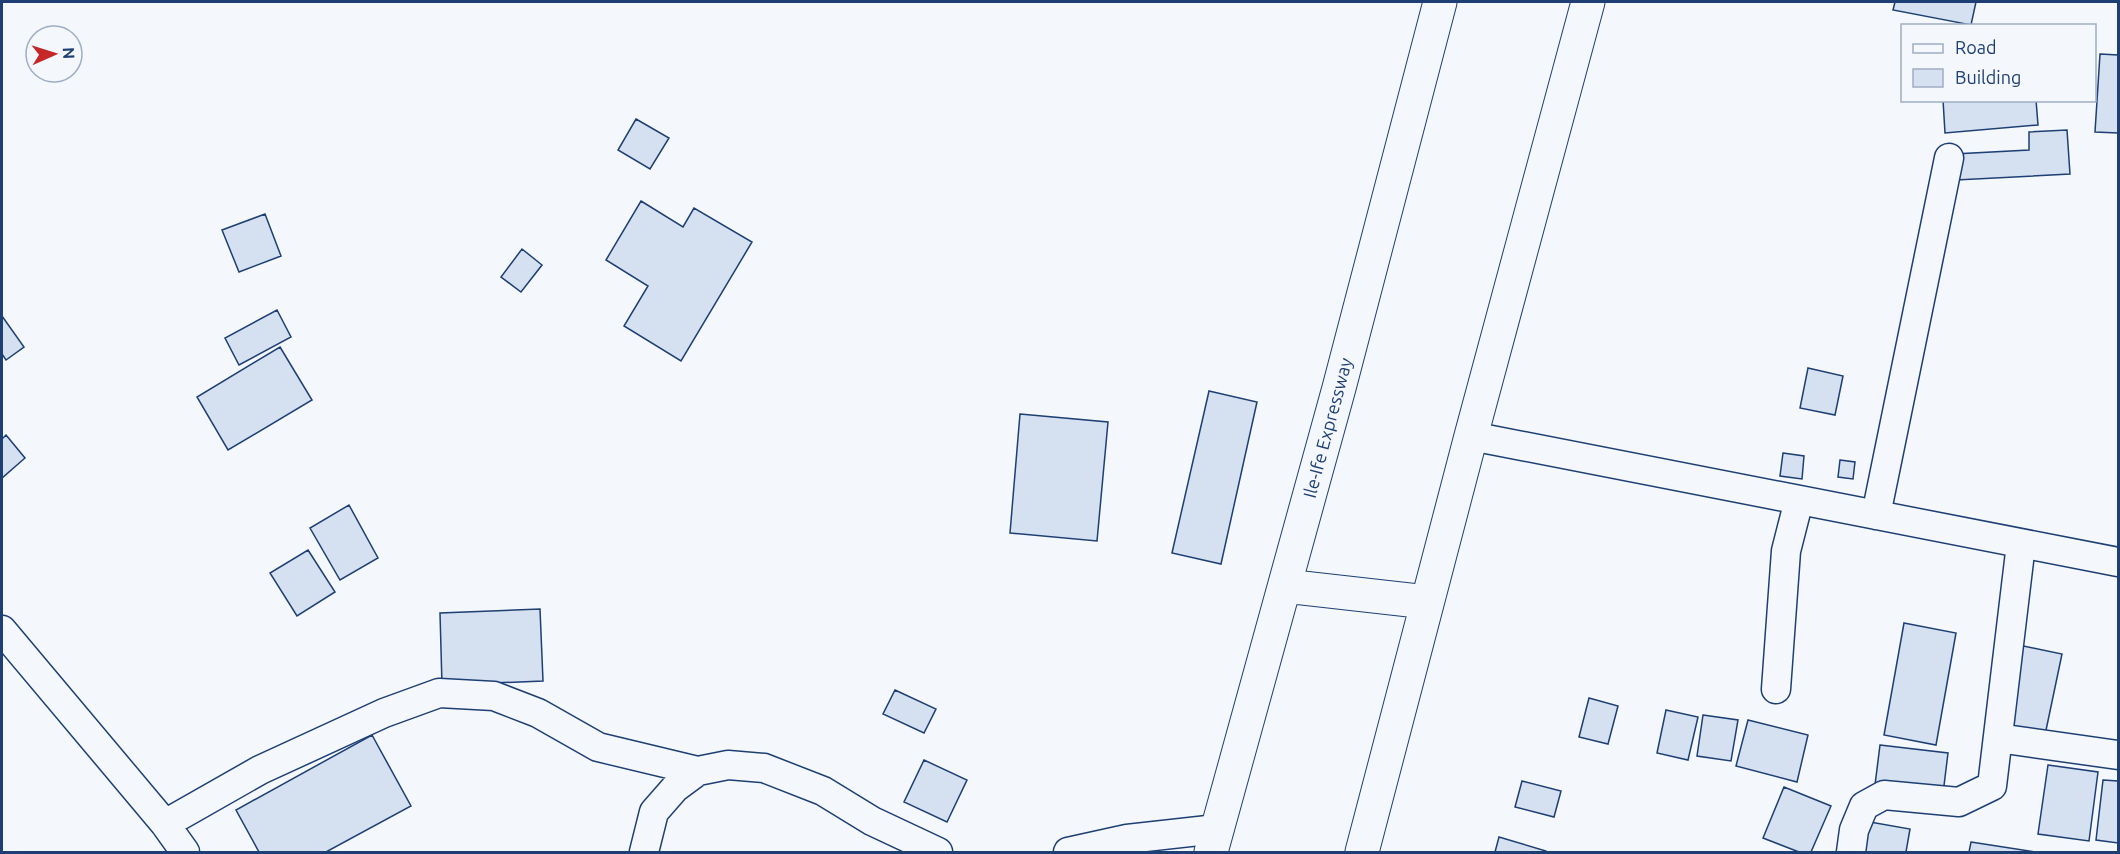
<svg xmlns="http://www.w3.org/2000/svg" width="2120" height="854" viewBox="0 0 2120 854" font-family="Ubuntu,sans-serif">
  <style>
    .building { fill: #d5e0f0; stroke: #1d3f73; stroke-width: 1.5 }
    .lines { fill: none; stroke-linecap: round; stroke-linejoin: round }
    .minor-casing { stroke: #1d3f73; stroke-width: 31 }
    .trunk-casing { stroke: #1d3f73; stroke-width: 35 }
    .minor { stroke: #f4f7fb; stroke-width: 28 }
    .trunk { stroke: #f4f7fb; stroke-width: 33 }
    .labels { text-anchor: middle; stroke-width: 4.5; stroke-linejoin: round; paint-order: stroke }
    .street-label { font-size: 18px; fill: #1d3f73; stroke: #f4f7fb }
  </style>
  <rect width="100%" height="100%" fill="#f4f7fb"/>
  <path class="building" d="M1895,2H1976L1971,25L1893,10Z
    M2100,54L2118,55V133L2095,132Z
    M1943,100H2036L2038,125L1945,133Z
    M636,119L669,138L650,169L618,150Z
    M2067,130L2070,174L1956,180L1954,154L2029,150V132Z
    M641,201L683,227L694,208L752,242L681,361L624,326L648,286L606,260Z
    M265,214L281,256L239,272L222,230Z
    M522,249L542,265L521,292L501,277Z
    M277,310L291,337L239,365L225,338Z
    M2,316L24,347L6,360L2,354Z
    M280,347L312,400L228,450L197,397Z
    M1808,368L1843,376L1835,415L1800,408Z
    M1209,391L1257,402L1221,564L1172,553Z
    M1020,414L1108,422L1097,541L1010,533Z
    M6,435L25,458L2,478V439Z
    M1783,453L1804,456L1802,479L1780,476Z
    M1840,460L1855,462L1853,479L1838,477Z
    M349,505L378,558L340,580L310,528Z
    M308,550L335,592L297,616L270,573Z
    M540,609L543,681L442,685L440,613Z
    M1904,623L1956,633L1936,745L1884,735Z
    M2014,644L2062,654L2045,735L1997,725Z
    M895,690L936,709L924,733L883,714Z
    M1589,698L1618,706L1608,744L1579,737Z
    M1666,710L1698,717L1688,760L1657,753Z
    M1703,715L1738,720L1731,761L1697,756Z
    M1748,720L1808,735L1797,782L1736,766Z
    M372,735L411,806L326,852H259L236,810Z
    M1880,745L1948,753L1941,810L1873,801Z
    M924,760L967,780L947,822L904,802Z
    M2048,765L2098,772L2089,841L2038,834Z
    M2103,780L2118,781V843L2096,840Z
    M1522,781L1561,791L1554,817L1515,807Z
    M1784,787L1831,806L1811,852H1799L1763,838Z
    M1853,819L1910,829L1906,852H1848Z
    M1499,837L1546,851V852H1495Z
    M1971,842L2035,852H1969Z"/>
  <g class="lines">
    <g class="minor-casing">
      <path id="minor" d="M1471,436L2118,562
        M1876,515L1949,158
        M2,630L165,824L185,852
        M1776,689L1786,551L1799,500
        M1998,738L2118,755
        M165,824L260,770L384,713L439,693L494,696L538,713L598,747L698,771
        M644,852L654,812L675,788L698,771L728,765L764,768L823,791L872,821L938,852
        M1068,852L1127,839L1217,829
        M1851,852L1854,830L1864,806L1884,795L1959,802L1992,786L2021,544"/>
    </g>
    <g class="trunk-casing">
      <path id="trunk" d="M1285,586L1427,602
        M1211,852L1339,388L1440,2
        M1362,852L1471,436L1588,2"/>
    </g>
    <use href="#minor" class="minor"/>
    <use href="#trunk" class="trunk"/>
  </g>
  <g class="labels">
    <g class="street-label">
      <text transform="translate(1328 428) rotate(-75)" y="6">Ile-Ife Expressway</text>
    </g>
  </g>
  <rect width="2120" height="854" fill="none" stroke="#1d3f73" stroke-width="6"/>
  <rect x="1901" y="24" width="195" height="78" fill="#f4f7fb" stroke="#9eadc5" stroke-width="1.5"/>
  <rect x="1913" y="44" width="30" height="9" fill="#f4f7fb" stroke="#9eadc5" stroke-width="1.5"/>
  <text x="1955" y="54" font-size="18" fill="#1d3f73">Road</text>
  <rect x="1913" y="69" width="30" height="18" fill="#d5e0f0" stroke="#9eadc5" stroke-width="1.5"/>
  <text x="1955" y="84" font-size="18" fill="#1d3f73">Building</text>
  <g transform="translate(54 54) rotate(87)"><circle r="28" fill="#f4f7fb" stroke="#9eadc5" stroke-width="1.5"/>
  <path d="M0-4.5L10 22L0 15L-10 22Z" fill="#c62828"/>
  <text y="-9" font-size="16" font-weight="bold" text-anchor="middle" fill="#1d3f73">N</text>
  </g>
</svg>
